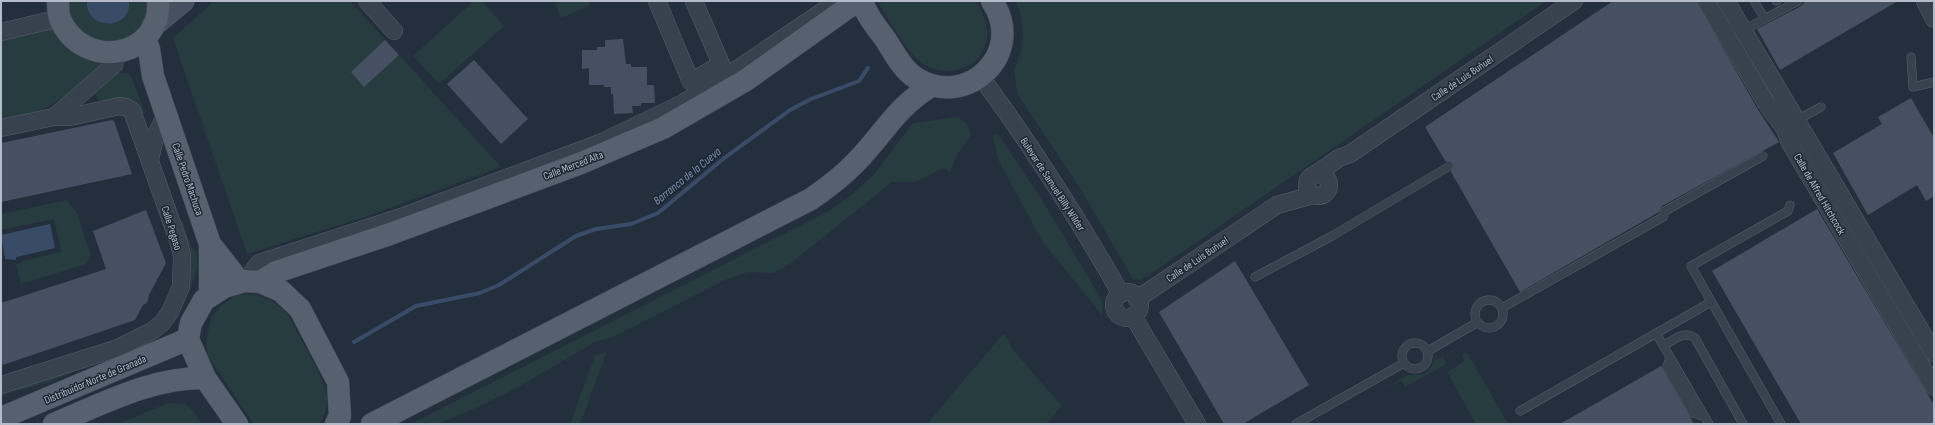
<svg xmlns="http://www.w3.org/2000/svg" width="1935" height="425" viewBox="0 0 1935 425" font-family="'Sofia Sans Condensed',sans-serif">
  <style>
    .green { fill: #263c3f }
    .water { fill: #394c67 }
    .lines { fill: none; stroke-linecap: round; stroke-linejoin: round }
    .stream { stroke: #394c67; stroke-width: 4 }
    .building { fill: #455162 }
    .lane-casing { stroke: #565f6c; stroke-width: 9 }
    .street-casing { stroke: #565f6c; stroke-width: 18 }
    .secondary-casing { stroke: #565f6c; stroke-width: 23 }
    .primary-casing { stroke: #414a57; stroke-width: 23 }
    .lane { stroke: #38414e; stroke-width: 8 }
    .street { stroke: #38414e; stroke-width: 17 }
    .secondary { stroke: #465061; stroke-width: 22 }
    .primary { stroke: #56606e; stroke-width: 22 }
    .labels { text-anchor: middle; stroke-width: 3; stroke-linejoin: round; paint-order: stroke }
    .street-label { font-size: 11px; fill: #b4bcc9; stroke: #1d2633 }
    .water-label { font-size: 12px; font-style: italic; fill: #7c92b1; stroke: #1d2633 }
  </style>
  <rect width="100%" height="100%" fill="#242f3e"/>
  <path class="green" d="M67,1H87V4H130L129,1H149C144,58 71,54 67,1Z
    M214,1H350L501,167L368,216L247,254L173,38Z
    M474,1H482L504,26L439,84L413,56Z
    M562,1H588L590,5L561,18L555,4Z
    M878,1H976C983,12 988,25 987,38C983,69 947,79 923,64C909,55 890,21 880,6Z
    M1016,1H1546L1149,275L1140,280L1133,279L1077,183L1017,93L1014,69L1022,49L1023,32L1021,16Z
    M51,28L101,59L102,64L81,86L39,112L1,120V38Z
    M123,73L128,74L132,78L145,113L139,116L102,106L95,94L118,74Z
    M958,117L967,124L971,135L958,153L950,172L943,168L915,182H892L791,263L773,273L748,272L725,280L613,337L595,342L515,389L469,411L437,424H411L829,211L855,192L875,173L913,123Z
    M998,134L1042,200L1103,302L1102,315L1042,241L999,161L992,135Z
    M67,200L77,213L91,256L86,264L21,284L16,264L22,263V261L61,252L54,219L1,230V214Z
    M182,220L191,246L196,252L198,265L191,287L174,322L168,330L158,337L47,383L9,393L1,398V389L119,351L175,312V222Z
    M251,294C266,297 276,302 287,313C296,332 326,379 327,397C328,406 324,417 319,424H254L208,357L206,342L211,317L222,305L236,295Z
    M1003,334L1007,337L1012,349L1062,406L1046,424H927Z
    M1463,345L1443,357L1446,364L1405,387L1401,381L1382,390L1408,375L1424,374L1432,366L1434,361Z
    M607,352L580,424H570L595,356Z
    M1467,352L1508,424H1476L1447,372L1465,361L1462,355Z
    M168,403L185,404L193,411L202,424H118Z"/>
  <path class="water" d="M87,1H129C132,31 85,31 87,1Z
    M50,224L55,248L16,257V260L5,259L1,235Z"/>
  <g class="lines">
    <path class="stream" d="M354,342L416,306L480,293L499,285L576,236L596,229L631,224L658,213L723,159L790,110L811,99L859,81L868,68"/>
  </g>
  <path class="building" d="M1613,1H1696L1757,108L1779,142L1662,206L1659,212L1520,292L1451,172L1453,165L1450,162H1446L1425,127Z
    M1806,1H1898L1780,70L1757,29L1801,6Z
    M623,39L626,64H631V67H647V85H654L655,103H641V106H632L633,113L614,114L613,94H611V87H604V85H589V68L582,69V50H597V47H605V40Z
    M385,40L399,55L364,87L351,72Z
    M474,60L528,119L501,144L447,84Z
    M1911,98L1934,138V196L1926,201L1917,185L1868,215L1833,153L1882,124L1878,117Z
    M112,120L114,121L132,174L1,202V143Z
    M1817,209L1934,405V424H1801L1712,271Z
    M146,210L166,263L149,295L147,303L143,305L135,320L3,365L1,359V303L106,269L93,231Z
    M1235,261L1309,385L1243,424H1224L1159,312Z
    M1661,366L1694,424H1560Z"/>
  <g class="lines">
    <g class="lane-casing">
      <path id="lane" d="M1754,1L1765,19
        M1776,1H1777
        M1744,30L1798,1
        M1911,57L1913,87L1934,82
        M1797,120L1821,107
        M1255,277L1332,236L1448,167
        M1475 314a14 14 0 1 1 28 0a14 14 0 1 1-28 0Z
        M1502,308L1663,217L1665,211L1763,156
        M1656,333L1709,424
        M1402 356a13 13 0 1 1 26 0a13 13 0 1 1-26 0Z
        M1663,346C1673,340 1684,330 1695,338L1743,424
        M1428,351L1478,322
        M1670,357L1667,367L1693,413L1705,417
        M1520,411L1711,302
        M1296,424L1404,363
        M1781,424L1691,266L1788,211L1790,205"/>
    </g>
    <g class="street-casing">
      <path id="street" d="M367,1L394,31
        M657,1L691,82L721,64L694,1
        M1706,1L1766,103L1785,129L1790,143L1934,387
        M1726,1L1934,353
        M1925,1L1934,19
        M1,32L60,18
        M981,77C1032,146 1078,219 1121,294
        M1,128L54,117L114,65L116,53
        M150,160L155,137L166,114
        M1307 185a11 11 0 1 1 22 0a11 11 0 1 1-22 0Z
        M1316,174L1339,158L1350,154L1574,1
        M245,281L259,263L404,216L600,143L683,103L739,68L838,1
        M1114 305a13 13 0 1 1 26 0a13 13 0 1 1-26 0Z
        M1137,299L1277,205L1313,195
        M1133,316L1197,424
        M1,385L118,348L152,331L162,323L170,312L181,287L182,256L179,243L132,111L126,107L119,106L70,117H54"/>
    </g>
    <g class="secondary-casing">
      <path id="secondary" d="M153,26L183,1"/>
    </g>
    <g class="primary-casing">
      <path id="primary" d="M58,1C58,7 58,14 60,19C83,72 162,58 158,1
        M862,1C866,15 877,28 886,40C894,53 903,70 916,78C967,110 1027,53 992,1
        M145,38L149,49L153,76L210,244L232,272L238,282
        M260,282L276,272L390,234L581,163L663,128L746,80L850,6L862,3
        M210,294V244
        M1,418L188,339
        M54,424C102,404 152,377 205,378
        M237,424L205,378L188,339L191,323L204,300L224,287L245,281L260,282L281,291L300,309L338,382L340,416L336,424
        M372,424L811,199C827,188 842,177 856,162C884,134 894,109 931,86"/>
    </g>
    <use href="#lane" class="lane"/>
    <use href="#street" class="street"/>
    <use href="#secondary" class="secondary"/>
    <use href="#primary" class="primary"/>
  </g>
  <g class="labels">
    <g class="street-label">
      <text transform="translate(1462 78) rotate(-34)" y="4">Calle de Luis Buñuel</text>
      <text transform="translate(573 165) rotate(-21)" y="4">Calle Merced Alta</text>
      <text transform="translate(188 179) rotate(71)" y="4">Calle Pedro Machuca</text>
      <text transform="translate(1053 184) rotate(57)" y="4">Bulevar de Samuel Billy Wilder</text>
      <text transform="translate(1820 194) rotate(60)" y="4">Calle de Alfred Hitchcock</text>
      <text transform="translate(172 228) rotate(72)" y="4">Calle Pegaso</text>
      <text transform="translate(1197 259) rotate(-34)" y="4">Calle de Luis Buñuel</text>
      <text transform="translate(95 379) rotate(-23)" y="4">Distribuidor Norte de Granada</text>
    </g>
    <g class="water-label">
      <text transform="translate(687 176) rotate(-39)" y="4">Barranco de la Cueva</text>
    </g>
  </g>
  <rect width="1935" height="425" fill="none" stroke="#b4bcc9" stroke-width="4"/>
</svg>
